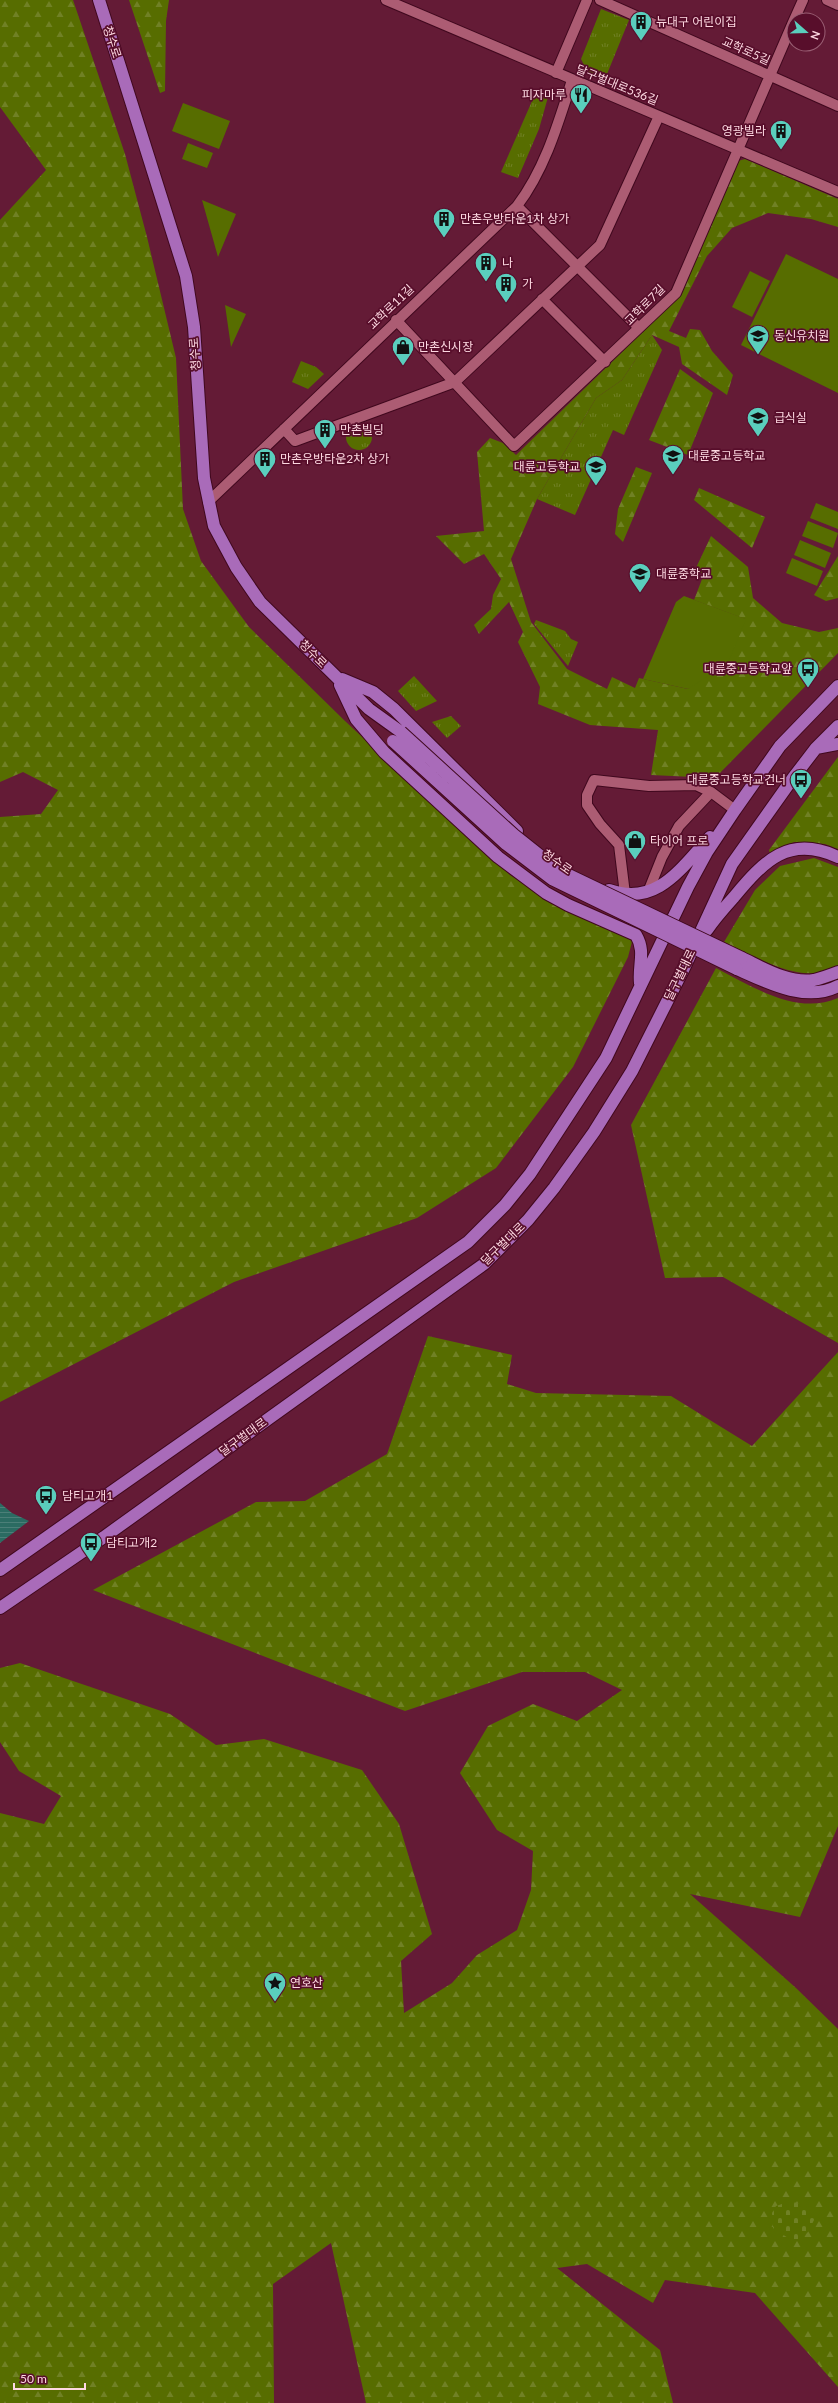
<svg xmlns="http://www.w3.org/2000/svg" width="838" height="2403" viewBox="0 0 838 2403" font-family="Lato,'Noto Sans KR',sans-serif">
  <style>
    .forest { fill: url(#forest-firs) }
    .cemetery { fill: url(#cemetery-stones) }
    .park { fill: url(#park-tufts) }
    .pitch { fill: #576d00 }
    .water { fill: url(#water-rules) }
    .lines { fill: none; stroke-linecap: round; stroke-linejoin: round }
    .minor-casing { stroke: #40081e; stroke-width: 12 }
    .major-casing { stroke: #40081e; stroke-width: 14 }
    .minor { stroke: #ac5c73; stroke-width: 10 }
    .major { stroke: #a96bb9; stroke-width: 12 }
    .major-bridge-casing { stroke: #40081e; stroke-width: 14; stroke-linecap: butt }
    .major-bridge { stroke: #a96bb9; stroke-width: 12 }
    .labels { text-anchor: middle; stroke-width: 3.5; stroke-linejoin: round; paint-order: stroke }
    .poi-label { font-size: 12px; fill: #fdd8e1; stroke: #580e2b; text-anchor: start }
    .street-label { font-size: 12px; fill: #fdd8e1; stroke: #580e2b }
  </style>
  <defs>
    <pattern id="forest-firs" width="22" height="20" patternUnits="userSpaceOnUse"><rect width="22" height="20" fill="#576d00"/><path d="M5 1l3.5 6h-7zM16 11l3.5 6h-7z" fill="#708125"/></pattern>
    <pattern id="cemetery-stones" width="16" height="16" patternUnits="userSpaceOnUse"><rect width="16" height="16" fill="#576d00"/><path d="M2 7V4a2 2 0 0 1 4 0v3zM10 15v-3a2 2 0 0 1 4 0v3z" fill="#708125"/></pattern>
    <pattern id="park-tufts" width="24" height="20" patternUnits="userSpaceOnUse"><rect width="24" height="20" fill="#576d00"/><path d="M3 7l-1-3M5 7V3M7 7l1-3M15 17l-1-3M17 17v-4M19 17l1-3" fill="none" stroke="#708125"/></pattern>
    <pattern id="water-rules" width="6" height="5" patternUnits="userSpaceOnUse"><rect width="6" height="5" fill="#2b6b62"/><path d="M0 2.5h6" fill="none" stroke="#4b7f78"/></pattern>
  </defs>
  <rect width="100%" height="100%" fill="#641b36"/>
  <path class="forest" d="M0,0H73L125,154L147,237L176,358L183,509L201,561L249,627L345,721L510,875L557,906L633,938L628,957L573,1067L496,1168L417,1218L234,1282L0,1402V817L41,814L58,790L23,772L0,782V220L46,170L0,107Z
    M129,0H169L166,21L165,91L160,93Z
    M745,159L838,199V227L811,219L768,213L732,228L707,256L669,331L686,338L690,329L700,330L712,351L733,375L727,395L682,364L679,347L652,335L622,380L596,398L537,499L511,559L531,622L567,669L607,689L612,677L635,688L639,678L688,689L745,619L694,600L704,574L695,570L711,536L748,567L753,598L782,623L819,632L838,628V653L715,778L651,775L658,730L590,725L538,704L540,687L518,642L523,632L509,602L479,634L474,625L491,609L493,595L501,579L484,554L464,564L436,536L484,531L477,452L490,438L503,443L516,455L680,296L738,161Z
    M680,369L713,393L688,455L649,440Z
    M636,467L652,473L623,542L615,534L618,509Z
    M699,488L765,517L752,548L694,500Z
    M838,556V598L826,601L814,595Z
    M838,757V849L825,844L794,842L770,854L769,850Z
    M814,858L838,867V966C806,988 753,956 724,942L755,890L780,866Z
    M716,968C751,986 797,1016 838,998V1343L723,1277L665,1278L631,1125Z
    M428,1336L512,1355L507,1384L536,1393L671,1396L752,1446L838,1352V1826L800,1917L690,1894L796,1988L838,2029V2387L755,2293L665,2280L653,2303L587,2264L557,2268L660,2350L673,2403H366L331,2243L273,2284L274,2403H0V1813L44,1824L61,1796L19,1771L0,1742V1668L20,1663L170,1714L216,1745L264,1739L362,1770L399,1824L432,1934L401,1961L404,2013L452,1983L477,1955L517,1930L531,1890L533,1851L497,1830L460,1773L488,1726L533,1704L577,1721L622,1690L585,1672H522L405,1711L93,1590L256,1502L305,1501L387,1454Z"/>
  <path class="cemetery" d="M791,2201L807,2206L816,2216L808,2232L794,2242L773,2228L772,2213L776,2206Z"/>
  <path class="park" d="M601,9L629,20L605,79L588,73L581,59Z
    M536,92L548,97L539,129L518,178L501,172Z
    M652,335L662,350L624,435L613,430L575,515L537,499L596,398L622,380Z
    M301,361L316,367L324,374L308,389L292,382Z
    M346 437a13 13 0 1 1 26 0a13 13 0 1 1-26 0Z
    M536,620L565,631L571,639L578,642L568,666L534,624Z
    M414,676L437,701L416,711L398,691Z
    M451,716L461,726L447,738L432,722Z"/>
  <path class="pitch" d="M183,103L230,121L219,149L172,131Z
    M188,143L213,153L207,168L182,159Z
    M202,200L236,214L218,257Z
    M786,254L838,279V393L741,345Z
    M750,271L770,281L752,317L732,307Z
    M225,305L246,314L231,347Z
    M816,503L838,512V529L810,518Z
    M808,521L838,533L833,548L802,536Z
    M800,540L831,553L825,568L794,555Z
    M792,558L823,571L817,586L786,573Z
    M684,596L746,619L728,663L688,689L643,679L676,602Z"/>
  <path class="water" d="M0,1503L12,1513L29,1521L0,1543Z"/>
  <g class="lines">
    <g class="minor-casing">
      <path id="minor" d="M386,0L838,192
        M600,0L838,106
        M827,0L838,5
        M794,20L803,0
        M556,73L587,0
        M517,206L639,328
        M542,299L605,362
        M396,320L514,446L676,293L794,20
        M284,429L295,441L455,382L600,245L659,116
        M208,502L517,206C545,169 558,124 572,80
        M648,892L662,857L679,826L711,792
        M625,894L619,845L600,824L587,805V795L594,780L649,786L696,785L711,792L735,810"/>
    </g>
    <g class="major-casing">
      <path id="major" d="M99,0L186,276L194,327L204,478L214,526L236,567L260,602L369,709L401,732
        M342,679L373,692L394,709L517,831
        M340,685L356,719L384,752L498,857L546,893L568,905L636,935C646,952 638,965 640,983
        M816,748L838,744
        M609,890C657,907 681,868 710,837
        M707,930C715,918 725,907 734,897C764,861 789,834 838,857
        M742,958C763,968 789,984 814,980C822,978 830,975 838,972
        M737,969C766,982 806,1003 838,986
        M0,1570L468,1242L505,1205L530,1174L606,1058L688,887L707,852L735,810L780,746L838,686
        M0,1608L104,1537L484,1264L528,1220L554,1188L594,1132L632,1071L684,968L732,864L793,778L816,748L838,726"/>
    </g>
    <use href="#minor" class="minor"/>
    <use href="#major" class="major"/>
    <g class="major-bridge-casing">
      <path id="major-bridge" d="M401,732L514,835L558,870L742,958
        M393,741L506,844L552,879L737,969"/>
    </g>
    <use href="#major-bridge" class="major-bridge"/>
  </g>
  <defs>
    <g id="building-pin" transform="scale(1.15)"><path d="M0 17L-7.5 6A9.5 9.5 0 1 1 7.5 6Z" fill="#5acebd" stroke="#580e2b"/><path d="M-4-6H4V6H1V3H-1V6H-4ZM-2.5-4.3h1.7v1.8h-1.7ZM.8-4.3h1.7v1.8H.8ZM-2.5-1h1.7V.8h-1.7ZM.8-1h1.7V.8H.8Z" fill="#111"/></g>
    <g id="restaurant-pin" transform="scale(1.15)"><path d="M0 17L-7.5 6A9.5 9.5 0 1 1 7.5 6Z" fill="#5acebd" stroke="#580e2b"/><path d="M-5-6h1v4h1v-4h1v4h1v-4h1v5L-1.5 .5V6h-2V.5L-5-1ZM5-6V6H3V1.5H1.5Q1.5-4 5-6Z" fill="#111"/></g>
    <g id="school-pin" transform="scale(1.15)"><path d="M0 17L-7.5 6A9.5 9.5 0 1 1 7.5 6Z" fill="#5acebd" stroke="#580e2b"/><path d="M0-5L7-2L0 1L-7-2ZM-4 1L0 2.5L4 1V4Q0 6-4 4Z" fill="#111"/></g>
    <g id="shop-pin" transform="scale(1.15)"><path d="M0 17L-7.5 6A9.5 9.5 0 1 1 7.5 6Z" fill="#5acebd" stroke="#580e2b"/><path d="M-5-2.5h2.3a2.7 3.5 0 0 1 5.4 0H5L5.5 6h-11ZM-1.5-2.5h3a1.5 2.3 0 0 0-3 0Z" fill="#111"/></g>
    <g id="bus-pin" transform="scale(1.15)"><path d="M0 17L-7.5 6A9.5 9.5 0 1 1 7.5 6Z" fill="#5acebd" stroke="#580e2b"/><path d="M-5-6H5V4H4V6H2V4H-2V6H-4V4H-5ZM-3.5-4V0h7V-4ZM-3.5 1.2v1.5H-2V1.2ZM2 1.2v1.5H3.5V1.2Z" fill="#111"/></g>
    <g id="sight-pin" transform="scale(1.15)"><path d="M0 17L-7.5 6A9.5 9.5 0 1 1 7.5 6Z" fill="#5acebd" stroke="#580e2b"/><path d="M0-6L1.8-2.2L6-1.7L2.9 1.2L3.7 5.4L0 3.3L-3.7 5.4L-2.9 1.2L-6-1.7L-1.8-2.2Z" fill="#111"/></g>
  </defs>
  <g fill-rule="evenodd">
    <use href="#building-pin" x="641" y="22"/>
    <use href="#restaurant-pin" x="581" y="95"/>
    <use href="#building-pin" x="781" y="131"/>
    <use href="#building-pin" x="444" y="219"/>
    <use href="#building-pin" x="486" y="263"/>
    <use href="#building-pin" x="506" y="284"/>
    <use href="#school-pin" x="758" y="336"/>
    <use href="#shop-pin" x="403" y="347"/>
    <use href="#school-pin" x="758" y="418"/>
    <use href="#building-pin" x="325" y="430"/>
    <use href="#school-pin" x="673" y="456"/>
    <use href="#building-pin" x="265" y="459"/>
    <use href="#school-pin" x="596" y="467"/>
    <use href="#school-pin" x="640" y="574"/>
    <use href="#bus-pin" x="808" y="669"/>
    <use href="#bus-pin" x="801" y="780"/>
    <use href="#shop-pin" x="635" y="841"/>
    <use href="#bus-pin" x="46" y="1496"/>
    <use href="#bus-pin" x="91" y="1543"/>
    <use href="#sight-pin" x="275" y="1983"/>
  </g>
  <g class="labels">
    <g class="poi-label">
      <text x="656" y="26">뉴대구 어린이집</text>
      <text x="566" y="99" text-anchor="end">피자마루</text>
      <text x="766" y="135" text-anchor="end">영광빌라</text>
      <text x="460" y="223">만촌우방타운1차 상가</text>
      <text x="502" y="267">나</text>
      <text x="522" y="288">가</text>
      <text x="774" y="340">동신유치원</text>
      <text x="418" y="351">만촌신시장</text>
      <text x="774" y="422">급식실</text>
      <text x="340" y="434">만촌빌딩</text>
      <text x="688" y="460">대륜중고등학교</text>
      <text x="280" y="463">만촌우방타운2차 상가</text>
      <text x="580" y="471" text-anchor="end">대륜고등학교</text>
      <text x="656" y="578">대륜중학교</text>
      <text x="792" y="673" text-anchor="end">대륜중고등학교앞</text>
      <text x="786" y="784" text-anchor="end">대륜중고등학교건너</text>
      <text x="650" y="845">타이어 프로</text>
      <text x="62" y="1500">담티고개1</text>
      <text x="106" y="1547">담티고개2</text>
      <text x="290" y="1987">연호산</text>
    </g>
    <g class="street-label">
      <text transform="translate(112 42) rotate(72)" y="4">청수로</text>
      <text transform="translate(746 51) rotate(24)" y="4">교학로5길</text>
      <text transform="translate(617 85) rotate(22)" y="4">달구벌대로536길</text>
      <text transform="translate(645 305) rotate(-45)" y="4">교학로7길</text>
      <text transform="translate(391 307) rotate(-44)" y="4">교학로11길</text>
      <text transform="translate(195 354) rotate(-94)" y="4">청수로</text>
      <text transform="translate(313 654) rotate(45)" y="4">청수로</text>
      <text transform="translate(557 862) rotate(35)" y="4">청수로</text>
      <text transform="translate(680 975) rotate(-64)" y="4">달구벌대로</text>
      <text transform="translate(503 1244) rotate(-44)" y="4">달구벌대로</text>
      <text transform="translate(243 1437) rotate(-36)" y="4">달구벌대로</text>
    </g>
  </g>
  <g transform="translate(806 32) rotate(110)"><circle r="19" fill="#580e2b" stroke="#9a5f74"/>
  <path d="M0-3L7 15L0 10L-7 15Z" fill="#5acebd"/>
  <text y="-6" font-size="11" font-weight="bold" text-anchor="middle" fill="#fdd8e1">N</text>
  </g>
  <path d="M14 2383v6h71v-6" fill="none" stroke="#fdd8e1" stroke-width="2"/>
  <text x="20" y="2383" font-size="12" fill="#fdd8e1" stroke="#580e2b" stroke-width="3" paint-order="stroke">50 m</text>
</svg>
